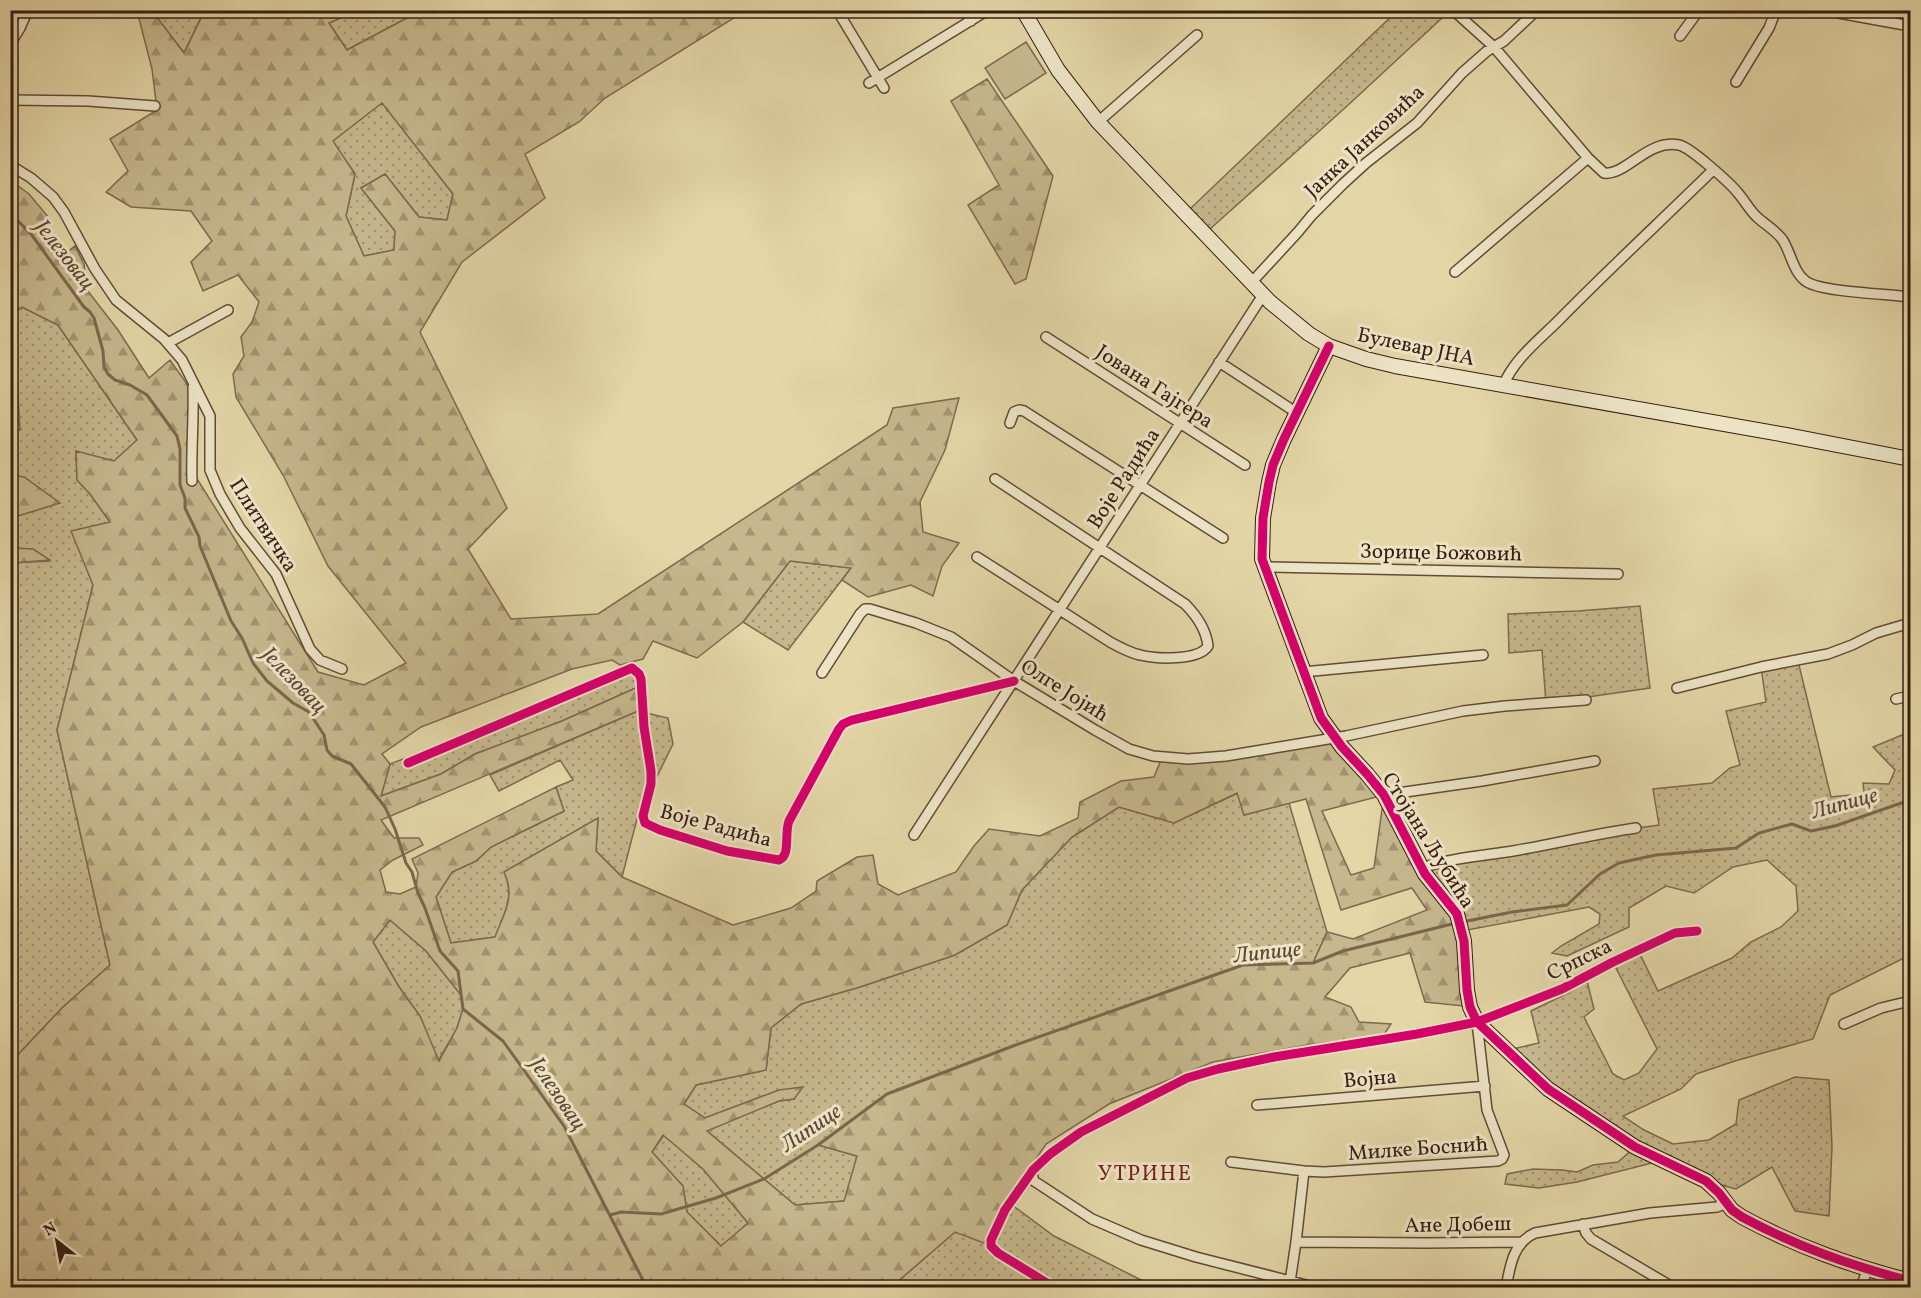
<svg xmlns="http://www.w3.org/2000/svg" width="1921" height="1298" viewBox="0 0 1921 1298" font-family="Vollkorn,serif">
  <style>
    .grass { fill: url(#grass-dots); stroke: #7e6a4e; stroke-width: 1.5 }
    .forest { fill: url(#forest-firs); stroke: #7e6a4e; stroke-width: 1.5; fill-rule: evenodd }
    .garden { fill: #c6b78d; stroke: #7e6a4e; stroke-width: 1.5 }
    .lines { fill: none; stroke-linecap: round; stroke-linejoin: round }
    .stream { stroke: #7b664c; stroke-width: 3 }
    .street-casing { stroke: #624b36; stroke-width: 12 }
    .secondary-casing { stroke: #371d10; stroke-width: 16 }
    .street { stroke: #ede4c6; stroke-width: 9 }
    .secondary { stroke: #ede4c6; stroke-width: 14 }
    .cycleway-casing { stroke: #ede4c6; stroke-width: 13 }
    .cycleway { stroke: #d6006c; stroke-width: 9 }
    .labels { text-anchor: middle; stroke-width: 6; stroke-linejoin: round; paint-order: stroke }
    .street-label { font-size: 21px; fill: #371d10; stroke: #ede4c6 }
    .water-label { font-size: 22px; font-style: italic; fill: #5f4833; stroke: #ede4c6 }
    .neighbourhood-label { font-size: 22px; letter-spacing: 1.5px; fill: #7a1f14; stroke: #ede4c6 }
  </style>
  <defs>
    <pattern id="grass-dots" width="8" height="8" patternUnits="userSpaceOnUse" patternTransform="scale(1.5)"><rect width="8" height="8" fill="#c6b78d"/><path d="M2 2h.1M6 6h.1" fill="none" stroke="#a29472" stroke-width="1.8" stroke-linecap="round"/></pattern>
    <pattern id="forest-firs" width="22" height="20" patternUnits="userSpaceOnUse" patternTransform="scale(1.5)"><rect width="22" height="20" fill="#c6b78d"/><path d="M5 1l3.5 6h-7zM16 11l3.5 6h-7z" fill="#a29472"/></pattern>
  </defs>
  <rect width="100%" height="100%" fill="#e3d6a7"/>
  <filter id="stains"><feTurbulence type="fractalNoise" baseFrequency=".00333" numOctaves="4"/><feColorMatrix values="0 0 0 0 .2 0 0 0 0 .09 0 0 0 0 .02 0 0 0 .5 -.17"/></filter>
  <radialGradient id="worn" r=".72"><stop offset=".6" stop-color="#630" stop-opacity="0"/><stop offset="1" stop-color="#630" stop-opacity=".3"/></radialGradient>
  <path class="grass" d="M148,11H198L202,15L184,53L156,16Z
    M356,11H420L347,50L329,23Z
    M1397,11H1434L1442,18L1346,107L1210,229L1190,209Z
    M382,102L453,194L447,220L419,217L385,174L361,188L395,231L394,250L364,256L346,216L355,174L332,141Z
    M22,307L58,325L137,440L114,461L76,452L77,480L90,494L110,522L72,531L93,585L57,730L110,965L62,1008L11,1062L10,615L18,607L11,578V563L49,561L33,549L11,548V518L59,503L24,477L11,475V429L19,430L17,382L11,366V314Z
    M790,561L851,568L788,650L743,622Z
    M1640,606L1650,688L1546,703L1542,650L1509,653L1508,614L1578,611Z
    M1798,661L1831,797L1850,795L1865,801L1863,783L1889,784L1895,770L1873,747L1902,735L1907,745L1910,746V955L1830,995L1813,1039L1735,1061L1696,1074L1681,1089L1623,1116L1644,1130L1673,1144L1709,1140L1736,1124L1739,1100L1795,1077L1829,1080L1832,1147L1829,1216L1795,1211L1772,1167L1736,1189L1706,1181L1648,1153L1652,1163L1577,1182L1539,1188L1505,1184L1507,1174L1533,1169L1562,1170L1577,1172L1593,1165L1618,1162L1635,1147L1591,1118L1508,1050L1539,1043L1531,1011L1566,994L1587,981L1594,1009L1584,1017L1613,1074L1624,1080L1639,1073L1657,1049L1613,962L1638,950L1658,991L1732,958L1751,942L1781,927L1798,911L1796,886L1767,860L1733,867L1694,893L1666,886L1629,908V927L1567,956L1552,953L1561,946L1599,924L1600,914L1589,907L1462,931L1422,868L1595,834L1659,825L1653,789L1712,783L1730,768L1740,765L1726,711L1766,702L1761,667Z
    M630,671L638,675V687L562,721L475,754L441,774L381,796L390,764Z
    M638,711L668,718L673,744L638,815L622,877L596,851L598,818L504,872C515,897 505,913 495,937L451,943L436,897L452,872L476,861L491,847L564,811L556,787L573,780L560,760L499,791L490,775Z
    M1238,793L1244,815L1289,803L1327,932L1313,963L1243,965L1013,1046L887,1094L818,1145L857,1156L845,1201L795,1205L706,1130L779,1101L794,1099L779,1090L705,1118L684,1104L696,1085L766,1070L771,1028L801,1004L860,987L955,955L1007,925L1022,890L1072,837L1119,807L1174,823Z
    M390,920L426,951L461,995L463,1009L457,1028L438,1061L420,1016L399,987L373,942Z
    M664,1135L703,1169L748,1223L722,1247L687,1212L683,1186L652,1152Z
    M1008,1202L1054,1236L1143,1281L1141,1288H901L896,1283L955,1232Z"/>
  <path class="forest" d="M137,11H148L156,16L184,53L202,16L198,11H356L329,23L347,50L420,11H745L605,98L579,122L525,154L545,198L462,262L420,332L507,508L468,549L511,619L598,614L887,425L893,408L959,398L945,450L920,502L923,532L959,543L942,566L933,596L911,585L868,597L842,580L851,568L790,561L743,622L697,658L653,641L643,659L620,665L612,660L572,669L421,727L382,754L390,764L381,796L441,774L475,754L562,721L638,687V711L381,820L394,838H419L423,845L393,860L380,870L386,892L400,894L416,887L418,873L412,859L556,787L564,811L491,847L476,861L452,872L436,897L451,943L495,937C504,913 516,897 504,872L598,818L596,851L622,877L733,925L791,908L816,891L817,881L857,857L873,855L878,884L898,895L956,872L974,846L989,829L1040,836L1078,818L1080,802L1121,781L1154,777L1161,760L1209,758L1334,738L1384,795L1425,874L1450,915L1456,933L1463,1006L1425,1002L1410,953L1350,968L1325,997L1351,1007L1359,1022L1391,1024L1383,1036L1307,1045L1213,1062L1109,1104L1046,1144L1017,1187L984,1243L955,1232L896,1283L901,1287H11V1062L62,1008L110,965L57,730L93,585L71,531L110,522L90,494L77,480L76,451L114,461L137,440L58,325L22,307L11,314L10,180L29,194L49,218V250L62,256L75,246L84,264L87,290L118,330L149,378L170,360L187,384L198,418L194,474L318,672L364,685L406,663L328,566L283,475L236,397L233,374L244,356L241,337L252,322L259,302L238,275L203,291L191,262L212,241L191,211L131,207L106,192L128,171L110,139L157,110L152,69ZM382,103L453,194L447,220L419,217L385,174L361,188L395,231L394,250L364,256L346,216L355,174L333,141ZM1237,793L1244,815L1306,799L1341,910L1412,888L1427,910L1353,939L1327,932L1313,963L1243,965L1013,1046L887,1094L818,1145L857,1156L844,1201L795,1205L707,1131L779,1101L794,1099L803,1087L779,1090L705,1118L684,1104L696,1085L766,1070L771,1028L801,1004L860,987L955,955L1007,925L1022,890L1072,837L1119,807L1174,823ZM1384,795L1374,868L1351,875L1322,811ZM390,920L426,951L461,995L463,1009L457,1028L439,1061L420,1016L399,987L373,942ZM663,1135L703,1169L748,1223L721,1246L687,1212L683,1186L652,1152Z
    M987,79L1053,176L1026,279L1015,284L968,205L999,185L951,101Z
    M10,367L17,382L20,430L11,429Z
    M10,475L24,477L60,503L11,518Z
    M10,548L33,549L50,560L11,563Z"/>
  <path class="garden" d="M1026,42L1046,73L1005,99L985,68Z"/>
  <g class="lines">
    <path class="stream" d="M10,213L31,234L84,307L90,312L94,318L103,351L104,367L108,374L115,380L130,385L147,395L177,436L180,449V485L185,498V508L199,537L200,546L231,621L242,638L253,663L267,681L293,703L309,712L324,735L327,750L332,756L351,764L385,807L395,829L406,863L412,872L418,893L425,908L440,951L458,971L463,1009L503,1041L564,1126L647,1288
      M1462,922L1512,912L1567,905L1600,874L1619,863L1656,855L1736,848L1759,833L1792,824L1811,831L1835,826L1910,800
      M610,1215L621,1212L661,1214L716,1198L764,1179L818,1145L887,1094L1013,1046L1243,965L1313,963L1343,951L1456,923"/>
    <g class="street-casing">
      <path id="street" d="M837,10L884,88
        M965,10L971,21
        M1453,10L1494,47L1588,158L1604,173C1626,176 1647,139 1679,145C1690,147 1730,183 1738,193C1745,201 1750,211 1758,218C1766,225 1775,230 1782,239C1791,252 1793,273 1807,282C1823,292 1888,294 1910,297
        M1822,10L1910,26
        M1890,22L1894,10
        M1680,36L1699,10
        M10,44L20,28L28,10
        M1736,82L1769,28L1776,10
        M869,83L988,10
        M10,100L88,101L155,106
        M1098,122L1197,35
        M10,165L31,178L53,197L64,212L95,269L116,300L164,339L182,360L210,416V470L220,494L240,528L276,574L310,649L320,660L342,669
        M1455,272L1588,158
        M1251,283L1298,232L1312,215L1343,184L1366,163L1417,123L1462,73L1487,51L1504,41L1537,10
        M1046,337L1245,465
        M168,343L228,310
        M1219,362L1297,413
        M1503,386C1514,359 1539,340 1559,320C1609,269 1662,220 1713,170
        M1010,423L1014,412L1019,410L1024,411L1223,538
        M192,481C191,449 194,418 193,387
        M977,557L1110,642C1119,647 1130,653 1140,655C1156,659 1199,661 1208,646C1206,629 1197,616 1185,604L995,479
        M1264,567L1618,574
        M1303,672L1483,655
        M822,673L860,614L865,609H870L916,623L951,637L1014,681L1095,730L1129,749L1153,756L1188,759L1226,756L1346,736L1463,711L1505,706L1586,700
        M1677,688L1761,667L1828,654L1852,645L1876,633L1910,623
        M1896,699L1910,696
        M408,763L632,668L639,674L641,679L644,727L651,771V784L643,816L645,823L660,830L727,851L779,860C791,855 784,834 789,821L839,729L843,724L852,720L1014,681
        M1384,795L1482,781L1595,761
        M914,835L1263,295
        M1422,868C1451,858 1482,856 1513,851C1554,844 1594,834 1636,828
        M1844,1024L1881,1008L1910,1001
        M1257,1105L1485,1086
        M1231,1162L1304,1171L1324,1172L1498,1161L1502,1159L1504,1155L1487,1110L1477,1022
        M1032,1174L1034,1181L1092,1219L1141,1240L1196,1257L1318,1288
        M1583,1224L1586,1233L1591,1239L1674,1288
        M1296,1242L1427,1243L1521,1242
        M1290,1282L1296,1242L1304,1171
        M1055,1288L998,1253L991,1246V1240L1005,1210L1033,1170L1050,1154L1081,1132L1187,1078L1218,1069L1274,1057L1417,1034L1477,1022L1562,989L1613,962L1675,933L1697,931
        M1506,1288C1510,1266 1513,1243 1535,1233L1650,1213L1717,1207L1727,1203
        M1861,1288L1867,1270"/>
    </g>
    <g class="secondary-casing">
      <path id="secondary" d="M1023,10L1058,70L1098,122L1270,302L1309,334L1329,346L1366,359L1395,366L1786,435L1910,459
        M1329,346L1284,439L1273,465L1269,482L1263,518L1262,559L1321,718L1342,747L1367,774L1384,795L1425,874L1457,914L1464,941L1467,990L1470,1007L1477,1022L1548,1089L1635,1147L1706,1181L1719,1193L1732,1210L1742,1217C1798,1247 1849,1265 1910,1281"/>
    </g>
    <use href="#street" class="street"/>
    <use href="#secondary" class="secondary"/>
    <g class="cycleway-casing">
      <path id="cycleway" d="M1329,346L1284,439L1273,465L1269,482L1263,518L1262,559L1321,718L1342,747L1367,774L1384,795L1425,874L1457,914L1464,941L1467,990L1470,1007L1477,1022L1548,1089L1635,1147L1706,1181L1719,1193L1732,1210L1742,1217C1798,1247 1849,1265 1910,1281
        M408,763L632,668L639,674L641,679L644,727L651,771V784L643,816L645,823L660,830L727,851L779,860C791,855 784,834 789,821L839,729L843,724L852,720L1014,681
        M1055,1288L998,1253L991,1246V1240L1005,1210L1033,1170L1050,1154L1081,1132L1187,1078L1218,1069L1274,1057L1417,1034L1477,1022L1562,989L1613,962L1675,933L1697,931"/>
    </g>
    <use href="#cycleway" class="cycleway"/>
  </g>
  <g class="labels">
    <g class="street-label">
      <text transform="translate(1364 141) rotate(-43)" y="7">Јанка Јанковића</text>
      <text transform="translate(1416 346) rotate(12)" y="7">Булевар ЈНА</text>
      <text transform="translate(1155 386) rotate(33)" y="7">Јована Гајгера</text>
      <text transform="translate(1123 478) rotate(-57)" y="7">Воје Радића</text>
      <text transform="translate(264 525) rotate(57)" y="7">Плитвичка</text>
      <text transform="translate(1441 552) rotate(1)" y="7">Зорице Божовић</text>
      <text transform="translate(1065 690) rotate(32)" y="7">Олге Јојић</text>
      <text transform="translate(716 825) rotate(15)" y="7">Воје Радића</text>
      <text transform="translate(1429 840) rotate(58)" y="7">Стојана Љубића</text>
      <text transform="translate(1579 959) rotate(-26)" y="7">Српска</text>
      <text transform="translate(1370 1078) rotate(-5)" y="7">Војна</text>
      <text transform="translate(1418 1148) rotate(-4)" y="7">Милке Боснић</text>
      <text transform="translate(1458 1224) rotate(-1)" y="7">Ане Добеш</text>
    </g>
    <g class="water-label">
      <text transform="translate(66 254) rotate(52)" y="8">Јелезовац</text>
      <text transform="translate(295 679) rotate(46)" y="8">Јелезовац</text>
      <text transform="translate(1844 802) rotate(-15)" y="8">Липице</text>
      <text transform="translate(1267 951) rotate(-6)" y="8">Липице</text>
      <text transform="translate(559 1093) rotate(56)" y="8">Јелезовац</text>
      <text transform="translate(810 1127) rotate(-34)" y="8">Липице</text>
    </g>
    <g class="neighbourhood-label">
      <text x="1145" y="1180">УТРИНЕ</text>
    </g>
  </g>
  <rect width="1921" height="1298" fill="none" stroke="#e3d6a7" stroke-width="36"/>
  <rect x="12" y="12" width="1897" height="1274" fill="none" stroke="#371d10" stroke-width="3"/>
  <rect x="18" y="18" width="1885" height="1262" fill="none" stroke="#371d10" stroke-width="1.5"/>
  <g transform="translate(57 1241) rotate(329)" stroke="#ede4c6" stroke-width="4.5" paint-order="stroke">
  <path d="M0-4.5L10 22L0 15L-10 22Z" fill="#371d10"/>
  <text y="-9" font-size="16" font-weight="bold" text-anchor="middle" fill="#371d10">N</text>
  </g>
  <rect width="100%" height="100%" filter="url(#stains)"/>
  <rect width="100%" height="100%" fill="url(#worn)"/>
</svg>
